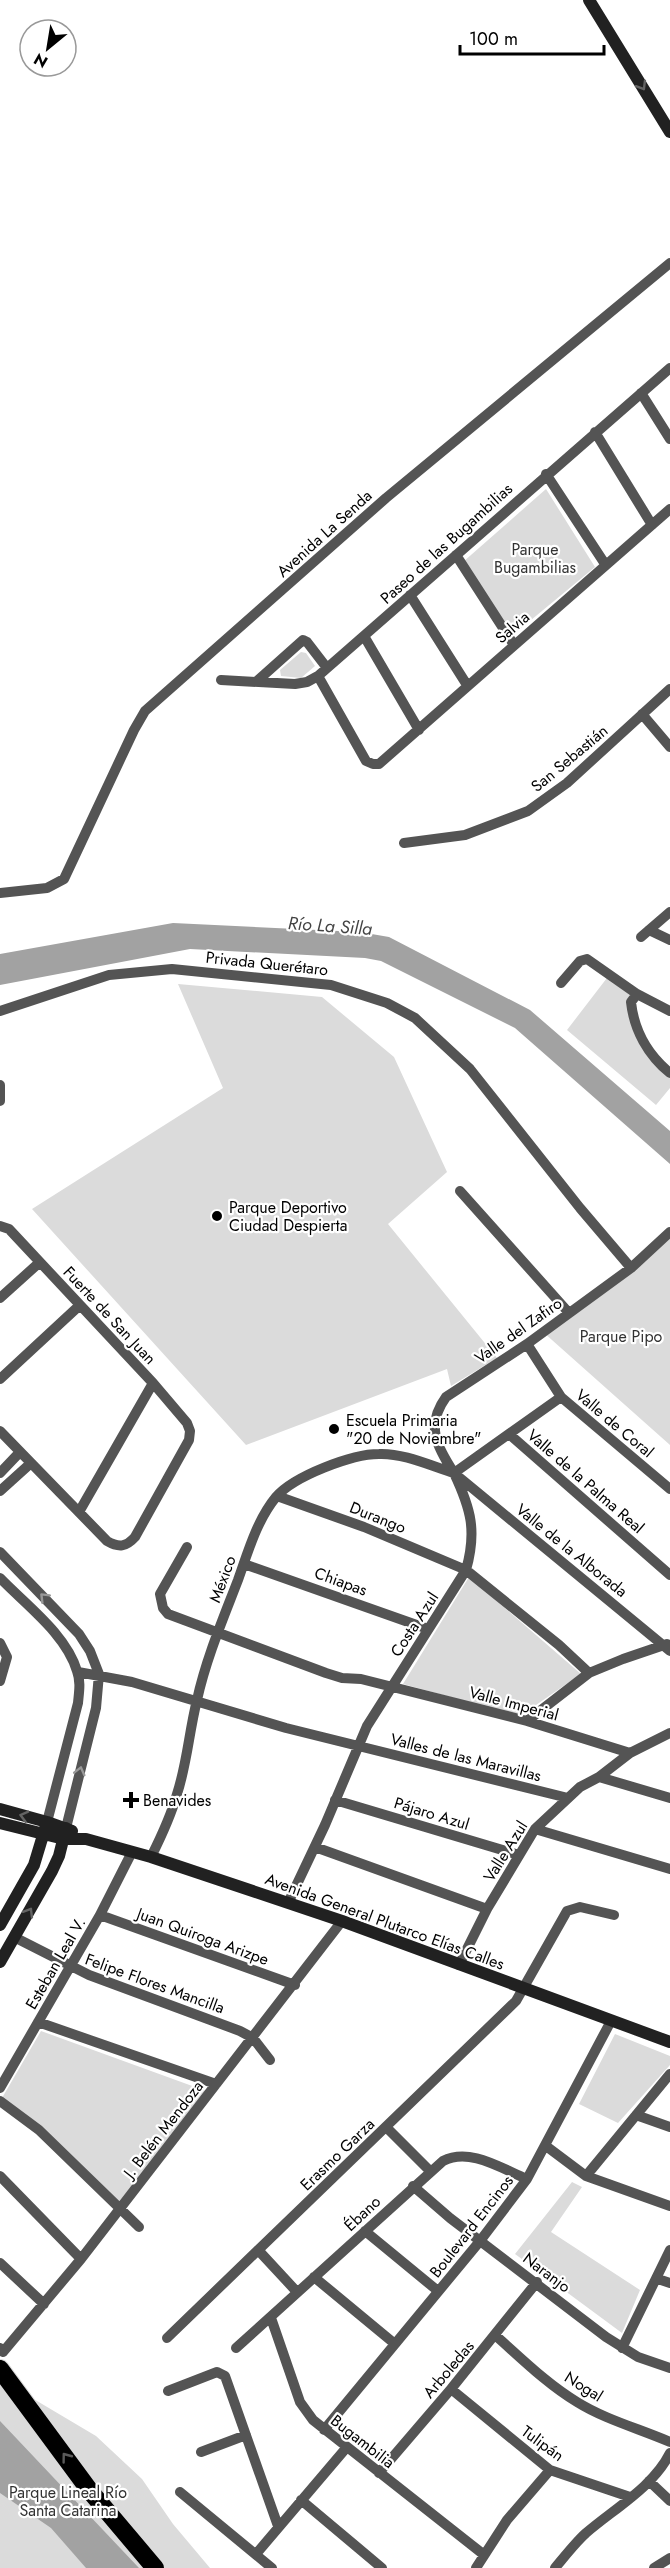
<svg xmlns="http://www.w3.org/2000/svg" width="670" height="2568" viewBox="0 0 670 2568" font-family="Jost,sans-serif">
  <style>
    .green { fill: #dbdbdb }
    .water { fill: #a2a2a2 }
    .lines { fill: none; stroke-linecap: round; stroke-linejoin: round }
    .highway-casing { stroke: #dbdbdb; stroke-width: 20 }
    .street { stroke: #545454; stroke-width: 10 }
    .secondary { stroke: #212121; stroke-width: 12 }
    .highway { stroke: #000; stroke-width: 18 }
    .oneway { stroke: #646464 }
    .oneway2 { stroke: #989898 }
    .oneway3 { stroke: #595959 }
    .poi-dot { fill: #000; stroke: #fff; stroke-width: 2 }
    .labels { text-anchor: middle; stroke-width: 4.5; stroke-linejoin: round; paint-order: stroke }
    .street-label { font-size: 16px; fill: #000; stroke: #fff }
    .park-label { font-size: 16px; fill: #323232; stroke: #fff }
    .poi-label { font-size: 16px; fill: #000; stroke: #fff; text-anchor: start }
    .water-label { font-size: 18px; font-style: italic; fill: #434343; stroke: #fff }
  </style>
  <rect width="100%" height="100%" fill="#fff"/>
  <path class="green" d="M546,489L595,567L513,635L463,562Z
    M301,652L306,653L315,666L301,678L281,676L280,670Z
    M610,974L637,994L631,1002L639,1028L670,1073V1088L656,1105L567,1030Z
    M178,984L322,997L394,1057L447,1172L388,1224L497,1358L451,1386L447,1369L246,1445L32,1209L223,1088Z
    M670,1232V1445L543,1332Z
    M469,1577L581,1674L520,1716L403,1684Z
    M41,2031L206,2091L118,2203L2,2098Z
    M615,2034L670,2056V2065L618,2123L579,2104Z
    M572,2182L582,2187L551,2232L640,2290L622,2333L515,2254Z
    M0,2364L32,2398L96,2436L142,2479L173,2524L210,2568H0Z"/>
  <path class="water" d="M173,923L360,932L389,937L530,1010L670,1131V1164L515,1028L381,961L365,958L190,949L0,985V954Z
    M0,2421L139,2568H86L51,2528L0,2493Z"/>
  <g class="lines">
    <g class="highway-casing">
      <path id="highway" d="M0,2369L90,2491L155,2568"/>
    </g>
    <path class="street" d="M641,393L670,439
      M595,432L652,525
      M546,474L605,564
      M456,555L514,645
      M410,595L467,685
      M364,636L419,730
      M318,676L366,761L373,764H379L670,509
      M221,680L295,684L307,682L318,676L670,368
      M256,682L303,640L307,642L327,668
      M642,714L670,747
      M404,843L465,835L528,811L567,783L670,689
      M0,893L47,888L64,879L134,730L145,711L386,498L670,263
      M649,930L670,940
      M641,937L670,912
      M561,983L580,961L587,959L637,994L670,1011
      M637,994L631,1002C634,1030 648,1055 670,1073
      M0,1011L109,975L172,969L331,985L387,1003L415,1018L470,1069L580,1208L631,1268
      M0,1085V1101
      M460,1191L569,1313
      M0,1226L9,1229L153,1383L187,1423L190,1431L189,1440L135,1537C126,1547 119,1548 107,1541L0,1431
      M670,1232L631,1268L527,1344L446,1397C425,1426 437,1447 454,1473L670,1651
      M0,1298L40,1262
      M527,1344L561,1397L670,1489
      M0,1379L80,1305
      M509,1434L670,1575
      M0,1473L20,1452
      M0,1491L31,1463
      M277,1496L364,1527L466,1570L559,1645L589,1673
      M79,1512L153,1383
      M187,1547L160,1594L163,1608L168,1614L326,1673L342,1678L361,1679L527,1721L630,1753
      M0,1552L79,1634L90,1651L99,1674L96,1708L66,1828
      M244,1564L428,1629
      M0,1578C26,1605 66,1634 77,1671C81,1682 79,1692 78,1703L47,1822
      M0,1643L7,1657L0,1681
      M78,1672L132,1682L286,1728L568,1798
      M527,1721L589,1673L623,1659L667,1644
      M599,1777L670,1798
      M335,1800L519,1855
      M535,1829L670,1869
      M315,1847L487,1909
      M151,1857C161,1837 171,1816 177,1794C187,1764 189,1732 197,1700C206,1659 223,1619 238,1580C248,1552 257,1520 276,1497C294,1476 352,1454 379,1454C404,1453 431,1466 454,1473
      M288,1903L325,1825L367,1726L466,1570C477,1531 471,1509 454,1473L561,1397
      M100,1915L295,1985
      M14,1937L89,1975L240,2031L253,2038L270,2060
      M459,1965L487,1909L535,1829L580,1787L599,1777L630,1753L670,1733
      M38,2022L216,2084
      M0,2088L100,1915L132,1852
      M0,2101L39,2130L139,2227
      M636,2115L670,2127
      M386,2127L430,2171
      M546,2146L586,2176L670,2206
      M0,2176L81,2259
      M586,2176L670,2074
      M413,2186L450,2218L606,2337L638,2357L670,2368
      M365,2231L438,2291
      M259,2251L297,2292
      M0,2263L44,2304
      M314,2277L395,2344
      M658,2279L670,2283
      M271,2318L300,2402L313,2420L483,2554
      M495,2335C521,2358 547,2384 577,2402C604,2419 640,2429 670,2442
      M167,2338L516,2001L567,1911L580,1907L614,1915
      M0,2348L3,2352L81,2259L342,1921
      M236,2348L443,2161C470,2147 502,2169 527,2179
      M622,2348L670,2250
      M451,2389L550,2470L630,2497
      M168,2391L217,2372L225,2376L278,2526
      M324,2430L480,2241L527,2179L611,2021
      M201,2452L246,2435
      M379,2473L451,2389L537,2282
      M649,2481L670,2501
      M180,2492L272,2568
      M301,2500L382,2568
      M256,2554L347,2447
      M476,2568L507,2520L550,2470
      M555,2568C565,2556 575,2543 586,2533C615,2508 653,2487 670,2453
      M654,2568L670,2558"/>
    <path class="secondary" d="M589,0L670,132
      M0,1809L47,1822L72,1831
      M0,1823L64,1839H86L151,1857L342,1921L670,2042
      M0,1925L34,1865L47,1822
      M0,1962L52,1871L59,1856L66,1828"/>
    <use href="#highway" class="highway"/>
  </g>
  <defs><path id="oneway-chevron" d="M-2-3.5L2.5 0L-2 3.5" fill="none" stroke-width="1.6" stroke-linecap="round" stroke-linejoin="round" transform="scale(1.5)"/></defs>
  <g class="oneway">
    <use href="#oneway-chevron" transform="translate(642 86) rotate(59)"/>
    <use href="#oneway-chevron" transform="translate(24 1816) rotate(-165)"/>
    <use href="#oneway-chevron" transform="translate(29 1912) rotate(-59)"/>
  </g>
  <g class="oneway2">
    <use href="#oneway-chevron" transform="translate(44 1597) rotate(-135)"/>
    <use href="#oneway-chevron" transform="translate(80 1771) rotate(-76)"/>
  </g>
  <use class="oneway3" href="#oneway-chevron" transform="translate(66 2457) rotate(-127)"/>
  <g class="poi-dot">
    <circle cx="217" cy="1216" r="6"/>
    <circle cx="334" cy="1429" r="6"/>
    <path d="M128 1791h6v6h6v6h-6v6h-6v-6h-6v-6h6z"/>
  </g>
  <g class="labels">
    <g class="street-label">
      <text transform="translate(324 533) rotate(-42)" y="6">Avenida La Senda</text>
      <text transform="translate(446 543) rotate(-42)" y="6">Paseo de las Bugambilias</text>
      <text transform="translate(512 627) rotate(-41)" y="6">Salvia</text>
      <text transform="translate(569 758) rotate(-40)" y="6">San Sebastián</text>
      <text transform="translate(267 963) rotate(6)" y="6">Privada Querétaro</text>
      <text transform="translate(110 1315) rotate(47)" y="6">Fuerte de San Juan</text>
      <text transform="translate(518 1330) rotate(-35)" y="6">Valle del Zafiro</text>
      <text transform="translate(615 1423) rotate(40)" y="6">Valle de Coral</text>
      <text transform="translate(586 1481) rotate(41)" y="6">Valle de la Palma Real</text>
      <text transform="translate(378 1517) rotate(22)" y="6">Durango</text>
      <text transform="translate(572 1550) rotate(39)" y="6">Valle de la Alborada</text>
      <text transform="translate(222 1579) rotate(-70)" y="6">México</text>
      <text transform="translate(341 1581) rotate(20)" y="6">Chiapas</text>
      <text transform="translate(414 1624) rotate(-57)" y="6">Costa Azul</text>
      <text transform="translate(514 1703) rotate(15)" y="6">Valle Imperial</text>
      <text transform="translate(466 1757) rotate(14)" y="6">Valles de las Maravillas</text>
      <text transform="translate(432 1813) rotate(17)" y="6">Pájaro Azul</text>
      <text transform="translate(505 1851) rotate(-58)" y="6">Valle Azul</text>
      <text transform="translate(385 1921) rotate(20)" y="6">Avenida General Plutarco Elías Calles</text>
      <text transform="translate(203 1936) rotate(20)" y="6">Juan Quiroga Arizpe</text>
      <text transform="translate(55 1963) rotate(-60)" y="6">Esteban Leal V.</text>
      <text transform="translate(155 1983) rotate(20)" y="6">Felipe Flores Mancilla</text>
      <text transform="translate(163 2129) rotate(-52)" y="6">J. Belén Mendoza</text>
      <text transform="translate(337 2154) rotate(-44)" y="6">Erasmo Garza</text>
      <text transform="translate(362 2213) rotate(-43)" y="6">Ébano</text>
      <text transform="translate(471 2226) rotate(-52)" y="6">Boulevard Encinos</text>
      <text transform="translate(547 2272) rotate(37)" y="6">Naranjo</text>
      <text transform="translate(448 2369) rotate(-50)" y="6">Arboledas</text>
      <text transform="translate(584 2386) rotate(32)" y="6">Nogal</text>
      <text transform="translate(363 2441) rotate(38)" y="6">Bugambilia</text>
      <text transform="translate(543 2443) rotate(36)" y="6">Tulipán</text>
    </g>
    <g class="park-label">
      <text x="535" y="555">Parque<tspan x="535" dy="18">Bugambilias</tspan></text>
      <text x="621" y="1342">Parque Pipo</text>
      <text x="68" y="2498">Parque Lineal Río<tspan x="68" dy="18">Santa Catarina</tspan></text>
    </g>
    <g class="poi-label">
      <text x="229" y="1213">Parque Deportivo<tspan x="229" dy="18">Ciudad Despierta</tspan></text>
      <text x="346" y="1426">Escuela Primaria<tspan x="346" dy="18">"20 de Noviembre"</tspan></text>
      <text x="143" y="1806">Benavides</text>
    </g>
    <g class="water-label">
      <text transform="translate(330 926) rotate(4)" y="6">Río La Silla</text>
    </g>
  </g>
  <g transform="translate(48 48) rotate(210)"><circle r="28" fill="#ffffff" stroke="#999999" stroke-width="1.5"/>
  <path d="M0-4.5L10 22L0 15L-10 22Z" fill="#000000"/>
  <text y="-9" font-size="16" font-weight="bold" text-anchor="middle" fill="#000000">N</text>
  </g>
  <path d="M460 45v9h144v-9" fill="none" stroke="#000000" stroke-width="3"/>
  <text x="469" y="45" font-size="18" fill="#000000" stroke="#ffffff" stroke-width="4.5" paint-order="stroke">100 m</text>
</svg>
